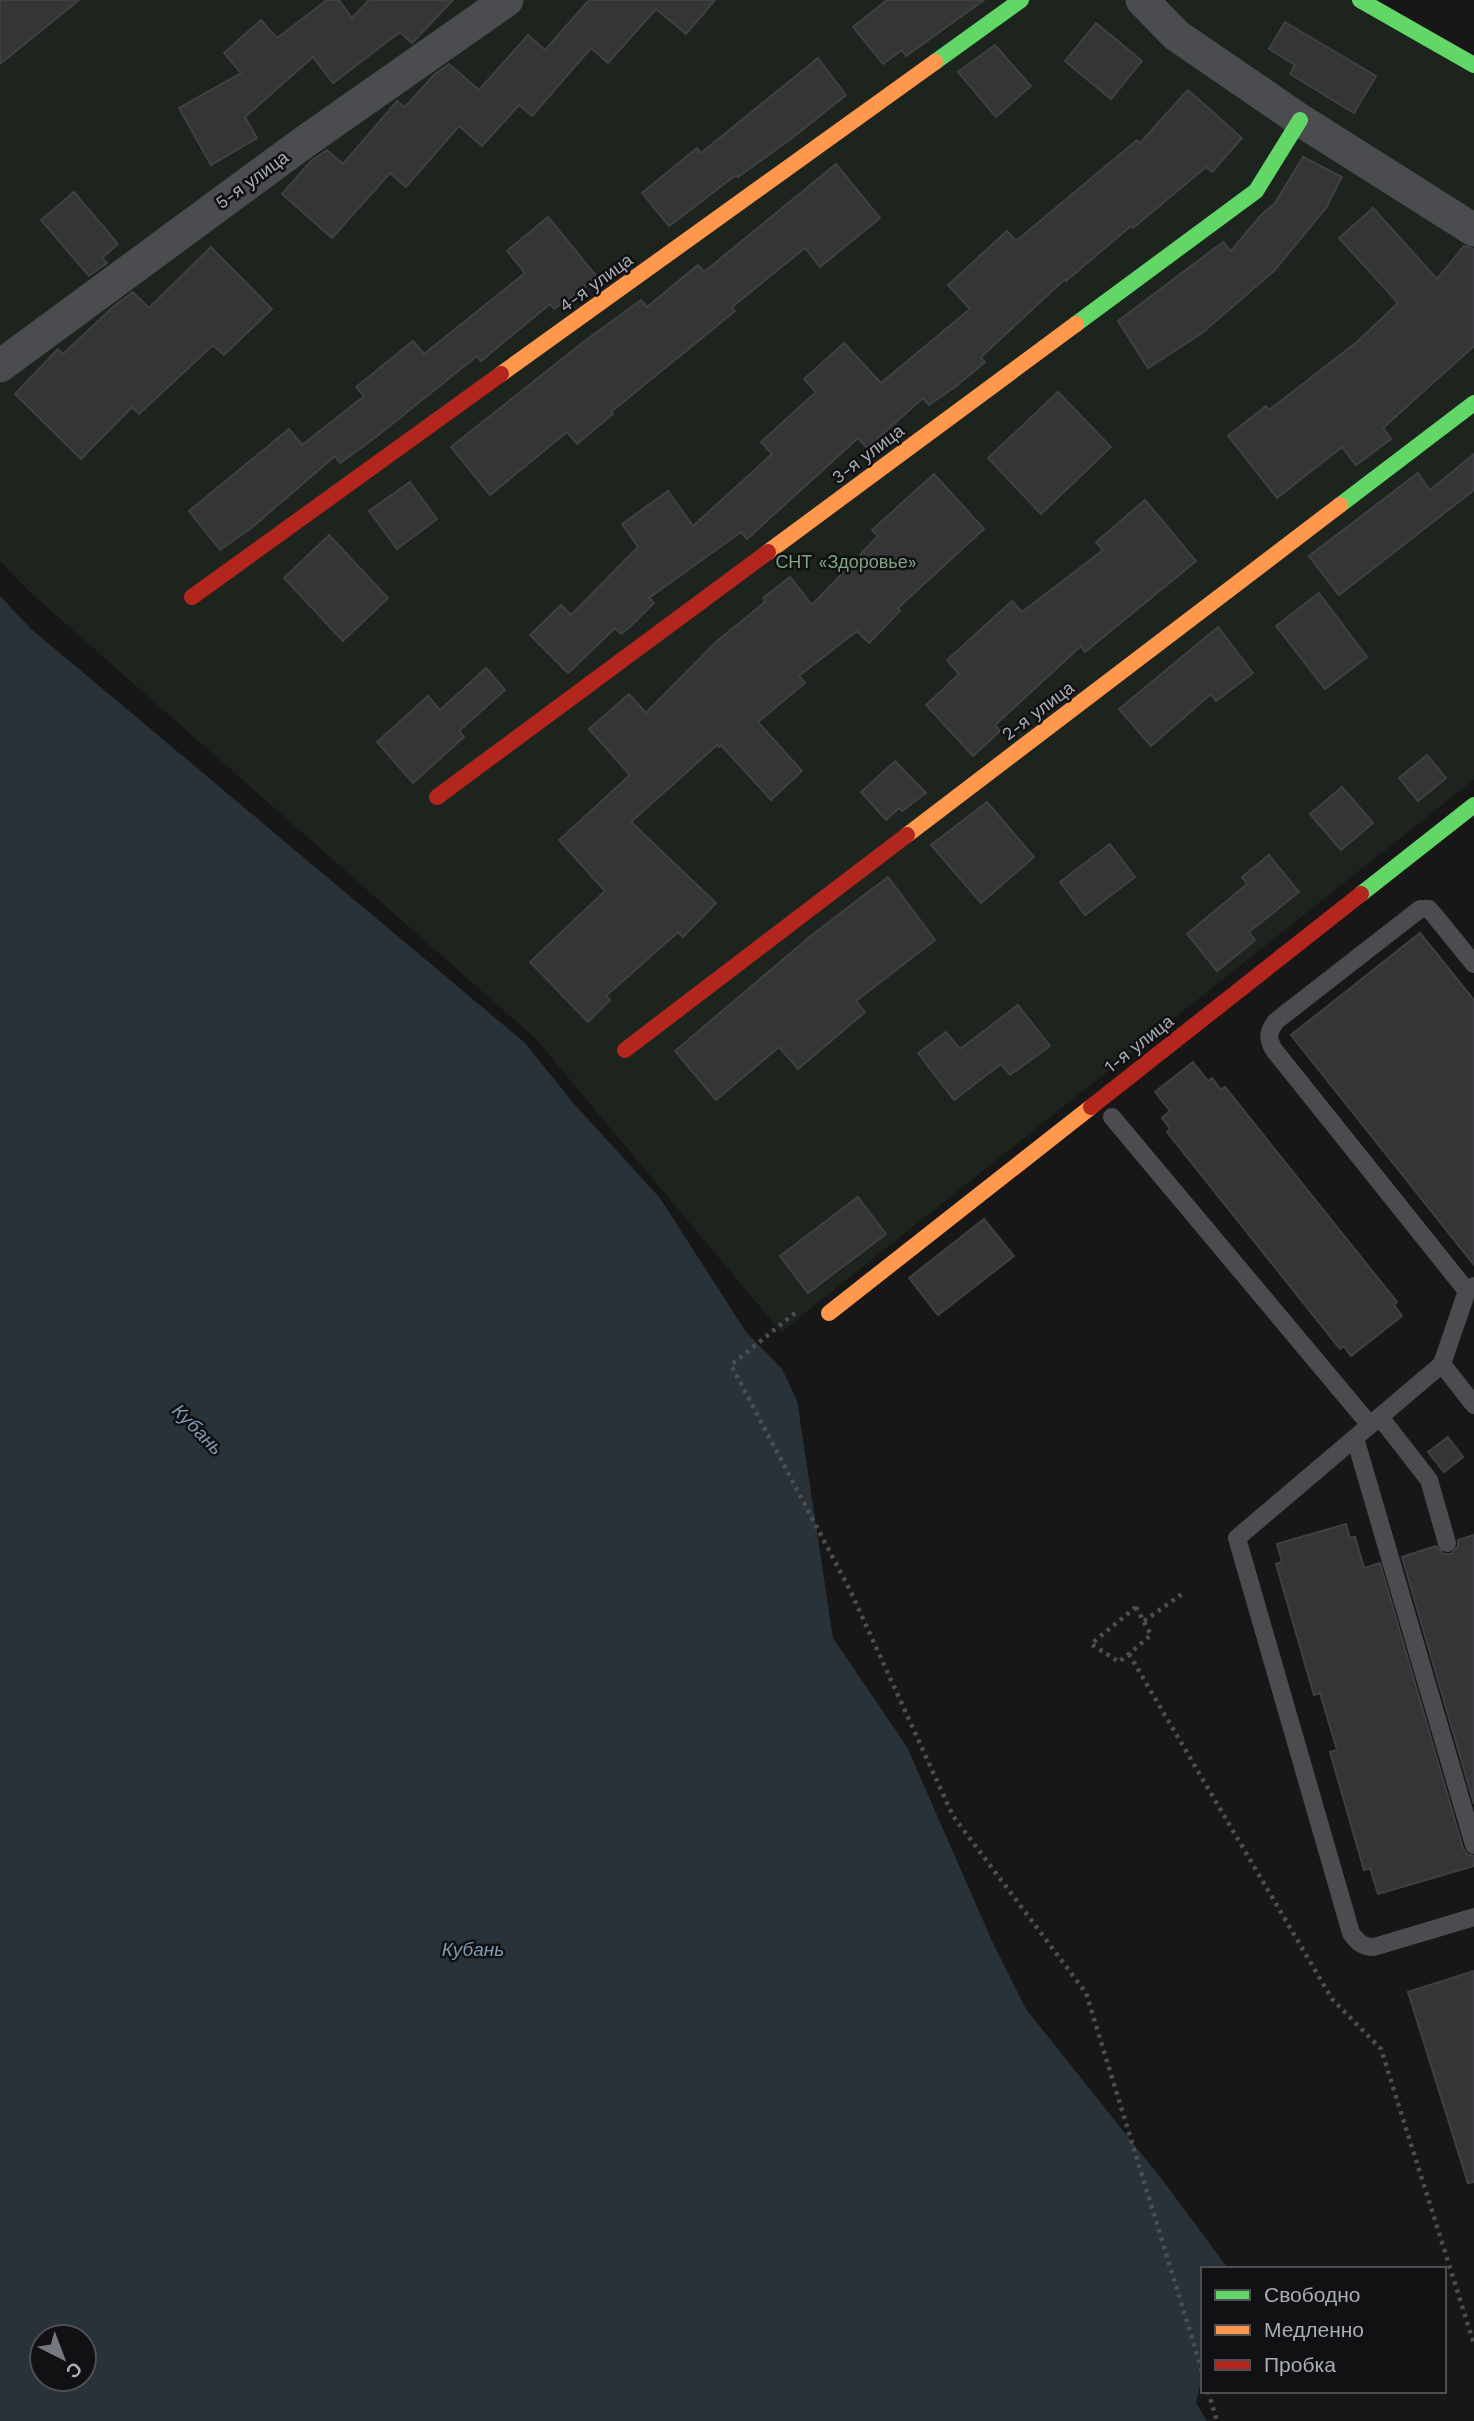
<svg xmlns="http://www.w3.org/2000/svg" width="1474" height="2421" viewBox="0 0 1474 2421" font-family="'Work Sans',sans-serif">
  <style>
    .green { fill: #1d241e }
    .water { fill: #2a3239; fill-rule: evenodd }
    .building { fill: #353536; stroke: #3f4043; stroke-width: 2 }
    .lines { fill: none; stroke-linecap: round; stroke-linejoin: round }
    .path { stroke: #4d4e52; stroke-width: 4.5; stroke-dasharray: 3.5 5; stroke-linecap: butt }
    .lane { stroke: #4b4c50; stroke-width: 18 }
    .street { stroke: #4b4c50; stroke-width: 33 }
    .fast { stroke: #63d668; stroke-width: 16 }
    .slow { stroke: #ff974d; stroke-width: 16 }
    .jam { stroke: #b3261e; stroke-width: 16 }
    .labels { text-anchor: middle; stroke-width: 5; stroke-linejoin: round; paint-order: stroke }
    .street-label { font-size: 18px; fill: #a8adb8; stroke: #111113 }
    .park-label { font-size: 18px; fill: #7fa381; stroke: #111113 }
    .water-label { font-size: 19px; font-style: italic; fill: #7f9bb3; stroke: #111113 }
  </style>
  <rect width="100%" height="100%" fill="#171717"/>
  <path class="green" d="M0,0H1360L1474,65V779L781,1332L535,1038L33,595L0,561Z"/>
  <path class="water" d="M0,596L30,628L525,1043L575,1105L660,1198L746,1332L782,1369L797,1400L833,1638L907,1747L993,1943L1026,2009L1167,2186L1227,2267L1203,2269V2372L1196,2403L1207,2421H0ZM42,2337H84V2379H42Z"/>
  <path class="building" d="M0,0H79L0,64Z
    M327,0H339L352,18L369,0H453L412,43L400,32L333,83L313,57L245,117L257,138L211,165L179,108L241,73L224,53L261,20L277,38Z
    M589,0H715L686,34L656,9L608,63L591,48L532,116L519,105L482,146L459,126L406,187L390,173L332,238L282,194L311,161L327,150L343,164L397,101L405,107L435,74L449,64L479,90L528,35L545,50Z
    M887,0H984L906,56L902,50L883,64L853,27Z
    M1285,22L1376,76L1354,113L1290,74L1295,65L1269,49Z
    M1096,23L1142,61L1111,99L1065,61Z
    M995,45L1031,86L996,117L958,72Z
    M818,58L846,95L792,138L738,177L736,175L669,226L642,193L697,148L701,153Z
    M1188,90L1242,138L1212,172L1206,167L1133,228L1131,226L1066,281L1065,279L981,357L985,362L955,387L929,405L923,398L867,448L858,438L747,539L741,532L649,598L654,603L630,627L621,634L615,628L568,673L530,635L561,605L571,615L638,547L622,524L668,491L693,526L772,454L761,442L816,392L804,379L844,343L881,383L970,309L948,285L1007,231L1016,241L1137,140L1140,143Z
    M1303,157L1342,177L1326,208L1274,271L1202,333L1148,368L1118,321L1223,242L1231,251L1261,215L1275,203Z
    M836,164L880,218L820,267L805,248L732,307L735,311L611,412L613,414L577,444L567,432L490,495L451,447L582,343L641,300L647,307L698,265L704,272Z
    M74,192L118,244L102,258L107,263L89,276L41,220Z
    M1373,208L1437,279L1464,246L1474,249V346L1383,428L1391,439L1356,465L1342,447L1277,498L1228,436L1266,406L1269,410L1357,342L1398,303L1339,238Z
    M548,217L598,278L554,309L550,304L481,361L477,356L376,437L340,463L335,456L250,529L220,550L189,511L289,429L302,445L364,396L356,387L413,341L424,354L525,273L507,251Z
    M211,247L272,309L224,355L213,345L139,414L132,407L81,459L15,394L58,349L63,354L114,306L133,292L149,308Z
    M1058,392L1111,447L1041,514L988,458Z
    M1474,454V490L1339,595L1309,556L1418,473L1430,490Z
    M934,474L984,529L898,608L900,611L869,643L857,631L799,676L805,683L758,722L802,771L771,800L721,745L719,747L717,745L631,822L716,903L683,937L678,932L606,996L610,1000L588,1022L530,962L605,891L559,840L630,775L589,729L629,694L646,713L716,642L765,602L763,598L790,577L812,605L878,536L872,530Z
    M410,482L437,519L397,549L369,511Z
    M1145,500L1196,561L1085,652L1081,646L995,725L1000,731L973,756L926,705L959,674L947,660L1012,601L1022,612L1103,550L1096,542Z
    M329,535L388,598L343,641L284,578Z
    M1319,593L1367,657L1325,689L1276,626Z
    M1218,627L1253,673L1216,701L1211,694L1151,746L1119,709Z
    M486,668L505,690L459,731L464,737L413,783L377,742L428,696L440,710Z
    M1427,755L1446,778L1418,801L1399,778Z
    M895,761L926,793L902,811L899,808L886,820L861,792Z
    M1342,787L1373,823L1341,850L1310,814Z
    M987,802L1034,857L981,903L931,845Z
    M1110,844L1135,877L1085,915L1060,882Z
    M1269,855L1299,892L1249,932L1255,940L1217,971L1187,934L1247,884L1242,877Z
    M888,877L935,940L856,1001L865,1012L798,1069L779,1047L716,1100L675,1051L812,935Z
    M1420,933L1474,1000V1265L1291,1035Z
    M1018,1005L1050,1046L1010,1075L1001,1064L954,1100L918,1053L946,1032L960,1049Z
    M1193,1062L1208,1081L1212,1078L1221,1090L1225,1087L1397,1302L1394,1305L1402,1316L1351,1356L1344,1346L1340,1349L1167,1132L1170,1129L1162,1118L1170,1111L1155,1092Z
    M858,1197L886,1234L808,1293L780,1256Z
    M984,1219L1014,1256L938,1315L909,1278Z
    M1448,1437L1463,1457L1444,1472L1428,1452Z
    M1346,1524L1350,1538L1355,1537L1364,1568L1380,1563L1463,1848L1467,1854L1474,1856V1866L1378,1894L1370,1868L1364,1870L1330,1752L1337,1750L1320,1693L1314,1695L1276,1564L1282,1562L1277,1544Z
    M1474,1535V1804L1402,1557L1436,1546L1444,1554H1451L1458,1546V1540Z
    M1474,1971V2182L1468,2183L1408,1992Z"/>
  <g class="lines">
    <path class="path" d="M795,1313L731,1365L849,1588L953,1816L1086,1993L1203,2374
      M1136,1607L1151,1635L1119,1662L1091,1644Z
      M1144,1621L1182,1594
      M1129,1654L1332,1999L1381,2049L1474,2344
      M1208,2391L1217,2421"/>
    <path class="lane" d="M1112,1117L1370,1425
      M1474,1286L1467,1291L1442,1364L1237,1538L1351,1933C1358,1943 1363,1947 1374,1947L1474,1917
      M1467,1291L1274,1050C1267,1038 1268,1032 1276,1021L1420,909H1429L1435,916L1474,964
      M1442,1364L1474,1405
      M1380,1417L1429,1480L1447,1543
      M1355,1438L1474,1845"/>
    <path class="street" d="M1142,0L1176,35L1300,120L1474,230
      M0,366L303,143L507,0"/>
    <path class="fast" d="M1360,0L1474,65
      M935,62L1021,0
      M1076,324L1256,191L1300,120
      M1340,505L1474,403
      M1361,894L1474,805"/>
    <path class="slow" d="M501,374L935,62
      M768,552L1076,324
      M907,835L1340,505
      M829,1313L1091,1107"/>
    <path class="jam" d="M192,597L501,374
      M437,797L768,552
      M625,1050L907,835
      M1091,1107L1361,894"/>
  </g>
  <g class="labels">
    <g class="street-label">
      <text transform="translate(252 180) rotate(-36)" y="6">5-я улица</text>
      <text transform="translate(596 283) rotate(-36)" y="6">4-я улица</text>
      <text transform="translate(868 454) rotate(-37)" y="6">3-я улица</text>
      <text transform="translate(1038 711) rotate(-37)" y="6">2-я улица</text>
      <text transform="translate(1139 1044) rotate(-38)" y="6">1-я улица</text>
    </g>
    <g class="park-label">
      <text x="846" y="568">СНТ «Здоровье»</text>
    </g>
    <g class="water-label">
      <text transform="translate(198 1429) rotate(45)" y="7">Кубань</text>
      <text x="473" y="1956">Кубань</text>
    </g>
  </g>
  <rect x="1201" y="2267" width="245" height="126" fill="#111113" stroke="#4d4f55" stroke-width="2"/>
  <rect x="1215" y="2290" width="35" height="10" fill="#63d668" stroke="#4d4f55" stroke-width="2"/>
  <text x="1264" y="2302" font-size="21" fill="#a8adb8">Свободно</text>
  <rect x="1215" y="2325" width="35" height="10" fill="#ff974d" stroke="#4d4f55" stroke-width="2"/>
  <text x="1264" y="2337" font-size="21" fill="#a8adb8">Медленно</text>
  <rect x="1215" y="2360" width="35" height="10" fill="#b3261e" stroke="#4d4f55" stroke-width="2"/>
  <text x="1264" y="2372" font-size="21" fill="#a8adb8">Пробка</text>
  <g transform="translate(63 2358) rotate(138)"><circle r="33" fill="#111113" stroke="#4d4f55" stroke-width="2"/>
  <path d="M0-5L12 26L0 18L-12 26Z" fill="#757880"/>
  <text y="-10" font-size="19" font-weight="bold" text-anchor="middle" fill="#a8adb8">С</text>
  </g>
</svg>
